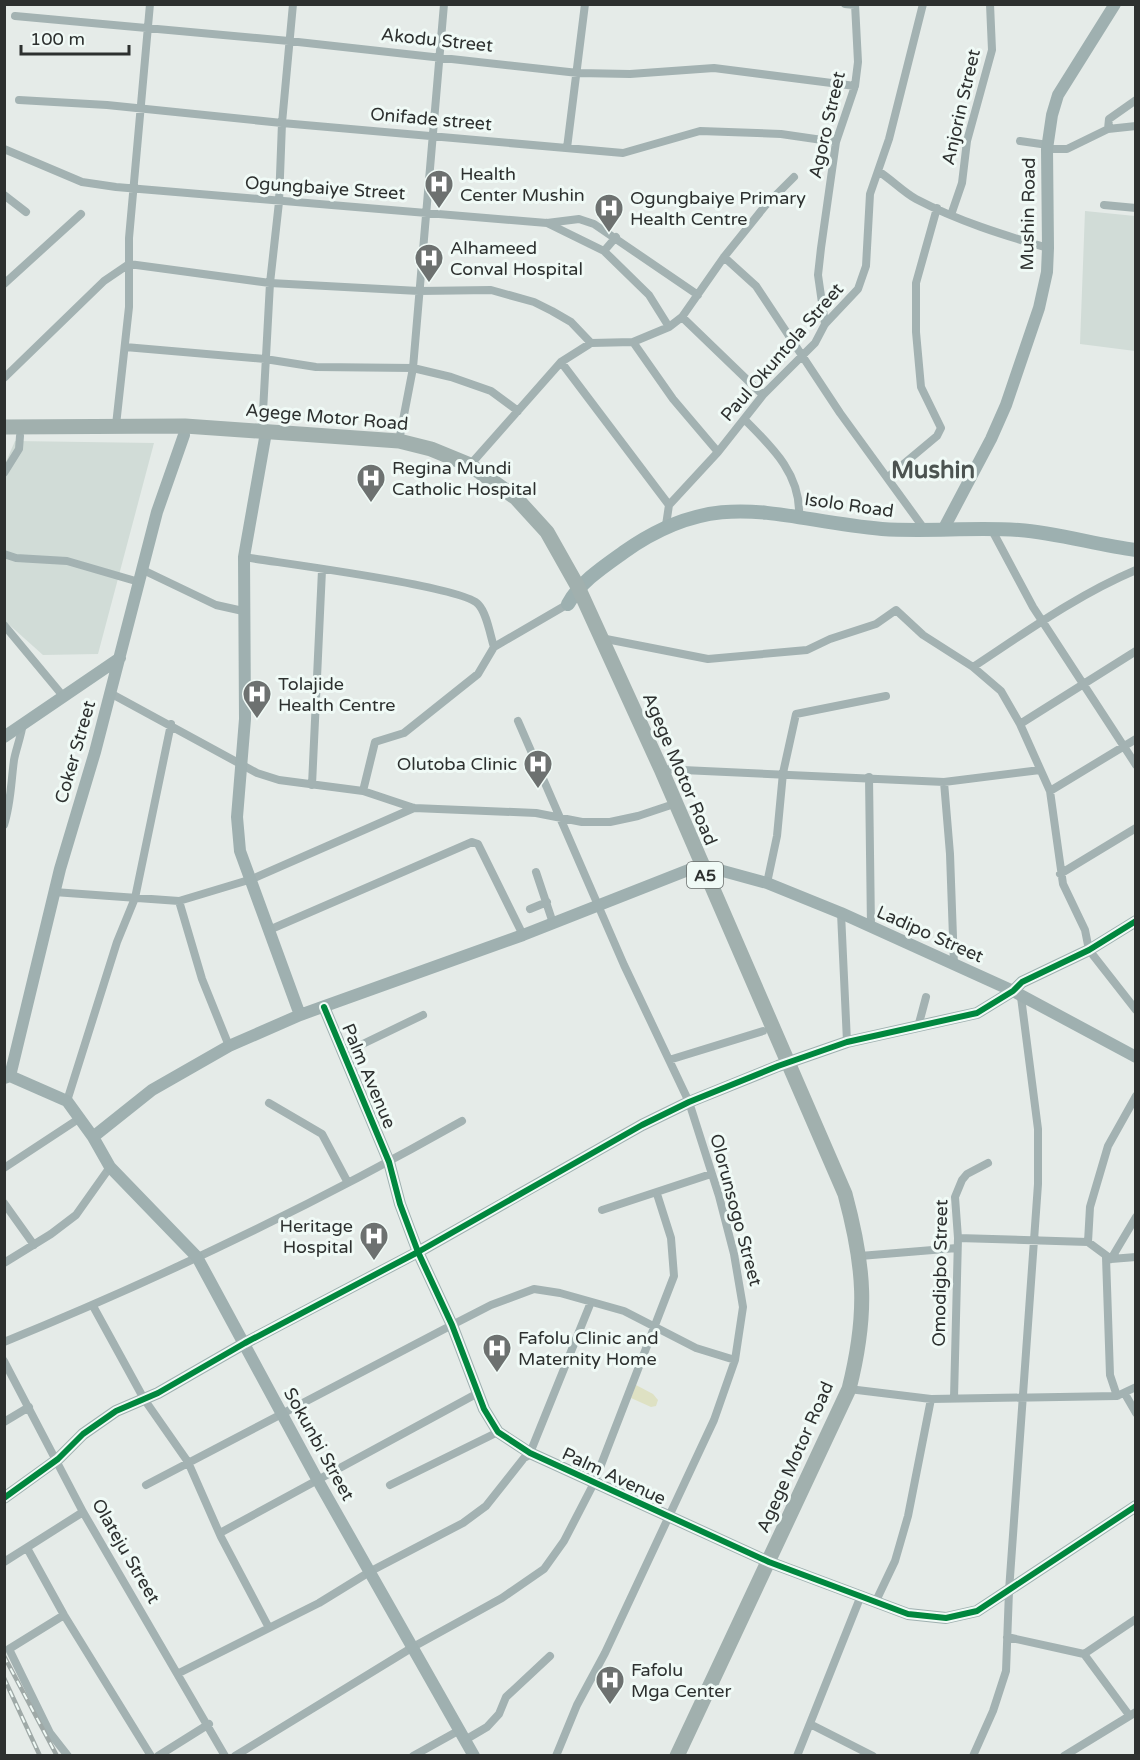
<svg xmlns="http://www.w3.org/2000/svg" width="1140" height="1760" viewBox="0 0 1140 1760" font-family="'Varela Round',sans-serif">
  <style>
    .built { fill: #d1dcd7 }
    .green { fill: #dee1c3 }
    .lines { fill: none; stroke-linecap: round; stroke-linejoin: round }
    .street { stroke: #a3b2b2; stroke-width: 8 }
    .secondary { stroke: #9fb0b0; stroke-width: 12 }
    .primary { stroke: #9db0b0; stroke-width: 14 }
    .highway { stroke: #a1b0ae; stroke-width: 15 }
    .rail-casing { stroke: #9fa9a7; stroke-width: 4.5 }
    .rail { stroke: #f0faf6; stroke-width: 2; stroke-dasharray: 7; stroke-linecap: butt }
    .cycleway-casing { stroke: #f0faf6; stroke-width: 10 }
    .cycleway { stroke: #00873e; stroke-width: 6 }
    .labels { text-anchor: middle; stroke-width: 6; stroke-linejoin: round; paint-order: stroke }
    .shield { fill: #f0faf6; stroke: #686d6b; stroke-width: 1.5 }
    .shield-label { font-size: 16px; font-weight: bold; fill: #2d302f }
    .street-label { font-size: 18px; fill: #2d302f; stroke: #f0faf6 }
    .poi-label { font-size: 18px; fill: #2d302f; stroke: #f0faf6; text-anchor: start }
    .district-label { font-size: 24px; font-weight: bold; fill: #4c5451; stroke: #f0faf6 }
  </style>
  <rect width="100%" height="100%" fill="#e5ebe8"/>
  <path class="built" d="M1085,211L1135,216V351L1080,344Z
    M15,441L154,443L98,654L43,655L5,621V464Z"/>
  <path class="green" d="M636,1385L653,1394L658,1400L656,1406L651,1407L631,1398Z"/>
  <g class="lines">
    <path class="street" d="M845,4L855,5
      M15,16L289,41L578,73L630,74L714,68L855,86
      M19,100L107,105L282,123L623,153L700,131L781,134L836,142
      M1108,129L1109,119L1136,100
      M1020,141L1048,145
      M567,148L585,4
      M4,149L82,182L116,187L547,223L579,219L594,224L698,295
      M1047,149H1067L1108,129L1136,126
      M878,171C891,179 903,192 916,199C958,221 1003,235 1048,248
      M4,195L26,212
      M1104,205L1136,208
      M951,215L962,183L967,141L992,50L990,4
      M547,223L604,251L649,295L669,327
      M604,251L616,237
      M724,257L756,286L840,413L925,530
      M4,284L81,214
      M682,317L763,395
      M825,324L818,275L821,248L836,142L855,86L858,62L855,4
      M633,342L673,399L718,452
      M125,347L265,359L316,367L413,368L451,377L491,391L518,411
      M561,362L669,505
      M4,378L104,281L129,264L270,283L419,291L491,290L534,302L552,311L571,322L591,343
      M744,419C772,447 801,474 799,516
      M116,425L129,307V238L150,4
      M262,430L270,283L279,202L282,123L293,4
      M399,441L413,368L444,4
      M470,465L561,362L591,343L633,342L669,327L682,317L724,257L765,206L794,177
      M4,473L19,449L20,436
      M888,477L937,436L941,428L921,387L916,332V283L937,208
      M666,525L669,505L718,452L763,395L815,343L825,324L858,289L866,266L870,194L889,139L923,4
      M994,534L1033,607L1136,765
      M4,554L16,558L67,561L139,582
      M244,557C279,563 461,586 478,604C487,613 490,635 494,647
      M143,570L216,605L243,611
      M4,625L63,696
      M601,638L708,659L807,650L830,639L876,624L896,610L923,635L973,667C1026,632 1077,595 1136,570
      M973,667L1001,691L1020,724L1050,791L1063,884L1085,930L1089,950L1136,1010
      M110,693L257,773L279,780L363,791L414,808L536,813L582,822H610L638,816L668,806
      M518,721L624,965L689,1102L719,1196L734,1254L743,1307L735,1360L714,1420L605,1653L577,1705L556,1756
      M1020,724L1136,651
      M661,769L944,782L1040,770
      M869,777L871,928
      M944,782L950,854L954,965
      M312,785L322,570
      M363,791L375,742L404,733L478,674L494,647L568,604
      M1050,791L1136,739
      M4,825C11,803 11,782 14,760C16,749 21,737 23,723
      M536,872L553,923
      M1060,874L1136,828
      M767,883L777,836L783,773L796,714L886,696
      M54,892L179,901L252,879L414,808
      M179,901L202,979L229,1046
      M530,909L547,902
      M841,913L847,1042
      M269,930L472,842L478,844L523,935
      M918,1027L926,997
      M342,1054L423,1015
      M669,1060L763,1031
      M67,1101L117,942L135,898L171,724
      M269,1103L322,1134L347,1181
      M4,1168L80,1118
      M4,1203L34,1245
      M602,1210L711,1174
      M958,1238L1088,1242L1111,1259L1136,1257
      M1088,1242L1090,1207L1108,1146L1136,1096
      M860,1256L957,1248
      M1106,1257L1110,1375L1117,1396
      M1111,1259L1136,1217
      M4,1263L51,1234L76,1215L110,1167
      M93,1306L144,1399L188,1462L221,1537L268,1626
      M4,1342C161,1278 315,1204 462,1121
      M4,1361L83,1512L225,1756
      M849,1389L931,1399L1117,1396L1136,1387
      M1125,1394L1136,1413
      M954,1398L958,1238L955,1197L962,1180L967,1174L988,1163
      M4,1422L29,1407
      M530,1453L591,1302
      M146,1485L452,1325L491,1305L534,1289L560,1293L624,1311L696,1348L735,1360
      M390,1485L498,1432
      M220,1533L478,1393
      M27,1548L64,1615L151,1756
      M4,1562L83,1512
      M875,1603L895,1561L908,1516L931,1399
      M64,1615L9,1649L50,1733L68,1756
      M1007,1637L1084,1654L1129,1715
      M1084,1654L1136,1619
      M179,1673L319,1603L371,1571L463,1523L486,1506L524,1458L532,1454
      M810,1724L873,1756
      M465,1740L487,1727L499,1714L506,1697L550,1656
      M158,1756L209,1724
      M235,1756L413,1647L502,1598L544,1569L564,1541L594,1483L674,1276L671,1238L657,1194
      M413,1756L458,1731
      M797,1756L860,1598
      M973,1756L993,1711L1006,1671L1009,1591L1038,1184V1129L1021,997
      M1064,1756L1136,1712"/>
    <path class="secondary" d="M265,438L244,557L245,719L237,817L240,851L300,1015
      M943,530L991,439L1006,405L1039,308L1047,272L1048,248L1047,149L1052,115L1058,95L1115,4
      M4,737L120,658
      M324,1007L389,1162L400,1204L418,1252L452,1325L484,1409L498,1432L530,1453L769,1562L908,1614L946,1618L977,1611L1136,1506
      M10,1076L67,1101L93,1137L110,1167L197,1257L317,1479L474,1756
      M4,1078L10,1076L60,869L95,752L157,512L184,435
      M93,1137L152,1090L229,1046L300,1015L523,935L701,865L767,883L841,913L1013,991L1136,1057
      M4,1498L58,1459L83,1434L116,1411L158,1393L245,1343L418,1252L642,1125L689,1102L778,1066L847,1042L977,1013L1013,991L1022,982L1089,950L1136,921"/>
    <path class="primary" d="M568,604C580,582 603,567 624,552C720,484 778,520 882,529C927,532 973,527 1019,530C1058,533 1097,545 1136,550"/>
    <path class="highway" d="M4,427L185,426L399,441L431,449L470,465L516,498L547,532L578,587L661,769L845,1194C865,1268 868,1314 849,1389L677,1756"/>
    <g class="rail-casing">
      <path id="rail" d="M4,1656L57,1756
        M4,1678L40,1756"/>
    </g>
    <use href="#rail" class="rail"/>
    <g class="cycleway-casing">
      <path id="cycleway" d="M324,1007L389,1162L400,1204L418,1252L452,1325L484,1409L498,1432L530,1453L769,1562L908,1614L946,1618L977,1611L1136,1506
        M4,1498L58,1459L83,1434L116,1411L158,1393L245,1343L418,1252L642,1125L689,1102L778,1066L847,1042L977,1013L1013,991L1022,982L1089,950L1136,921"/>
    </g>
    <use href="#cycleway" class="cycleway"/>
  </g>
  <defs>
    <g id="hospital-pin" transform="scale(1.5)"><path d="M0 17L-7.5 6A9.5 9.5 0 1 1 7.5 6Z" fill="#6d7170" stroke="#f0faf6"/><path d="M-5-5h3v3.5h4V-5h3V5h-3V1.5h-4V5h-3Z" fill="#fff"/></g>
  </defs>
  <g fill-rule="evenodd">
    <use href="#hospital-pin" x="439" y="184"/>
    <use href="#hospital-pin" x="609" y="208"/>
    <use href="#hospital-pin" x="429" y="258"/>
    <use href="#hospital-pin" x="371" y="478"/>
    <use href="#hospital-pin" x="257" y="694"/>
    <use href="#hospital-pin" x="538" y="764"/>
    <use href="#hospital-pin" x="374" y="1236"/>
    <use href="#hospital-pin" x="497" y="1348"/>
    <use href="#hospital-pin" x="610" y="1680"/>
  </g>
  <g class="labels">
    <rect class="shield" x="687" y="862" width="36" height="26" rx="4.5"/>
    <g class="shield-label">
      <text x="705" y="881">A5</text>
    </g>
    <g class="street-label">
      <text transform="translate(437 40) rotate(6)" y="6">Akodu Street</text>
      <text transform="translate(961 107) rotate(-77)" y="6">Anjorin Street</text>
      <text transform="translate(431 119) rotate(5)" y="6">Onifade street</text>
      <text transform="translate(827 125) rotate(-77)" y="6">Agoro Street</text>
      <text transform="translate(325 188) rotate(4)" y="6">Ogungbaiye Street</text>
      <text transform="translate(1028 214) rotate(-89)" y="6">Mushin Road</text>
      <text transform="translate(782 352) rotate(-49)" y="6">Paul Okuntola Street</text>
      <text transform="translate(327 417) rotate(5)" y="6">Agege Motor Road</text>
      <text transform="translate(849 505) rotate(8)" y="6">Isolo Road</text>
      <text transform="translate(75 752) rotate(-74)" y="6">Coker Street</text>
      <text transform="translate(680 769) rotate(67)" y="6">Agege Motor Road</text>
      <text transform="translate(930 934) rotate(24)" y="6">Ladipo Street</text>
      <text transform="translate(369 1076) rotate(67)" y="6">Palm Avenue</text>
      <text transform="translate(736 1210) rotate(75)" y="6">Olorunsogo Street</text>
      <text transform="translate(940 1273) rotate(-89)" y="6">Omodigbo Street</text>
      <text transform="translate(319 1444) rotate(61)" y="6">Sokunbi Street</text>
      <text transform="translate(795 1457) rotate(-66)" y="6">Agege Motor Road</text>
      <text transform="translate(614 1476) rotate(25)" y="6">Palm Avenue</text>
      <text transform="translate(126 1551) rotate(60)" y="6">Olateju Street</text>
    </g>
    <g class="poi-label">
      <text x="460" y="180">Health<tspan x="460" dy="21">Center Mushin</tspan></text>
      <text x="630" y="204">Ogungbaiye Primary<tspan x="630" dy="21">Health Centre</tspan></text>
      <text x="450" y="254">Alhameed<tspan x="450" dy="21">Conval Hospital</tspan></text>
      <text x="392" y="474">Regina Mundi<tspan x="392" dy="21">Catholic Hospital</tspan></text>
      <text x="278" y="690">Tolajide<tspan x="278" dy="21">Health Centre</tspan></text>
      <text x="517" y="770" text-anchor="end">Olutoba Clinic</text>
      <text x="353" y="1232" text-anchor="end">Heritage<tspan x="353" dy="21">Hospital</tspan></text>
      <text x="518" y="1344">Fafolu Clinic and<tspan x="518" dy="21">Maternity Home</tspan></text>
      <text x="631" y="1676">Fafolu<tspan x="631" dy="21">Mga Center</tspan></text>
    </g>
    <g class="district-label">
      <text x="933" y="478">Mushin</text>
    </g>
  </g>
  <rect width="1140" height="1760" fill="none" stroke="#2d302f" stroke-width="12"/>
  <path d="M21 45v9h108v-9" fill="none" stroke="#2d302f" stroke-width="3"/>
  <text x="30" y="45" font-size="18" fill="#2d302f" stroke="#f0faf6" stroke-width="4.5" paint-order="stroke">100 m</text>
</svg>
